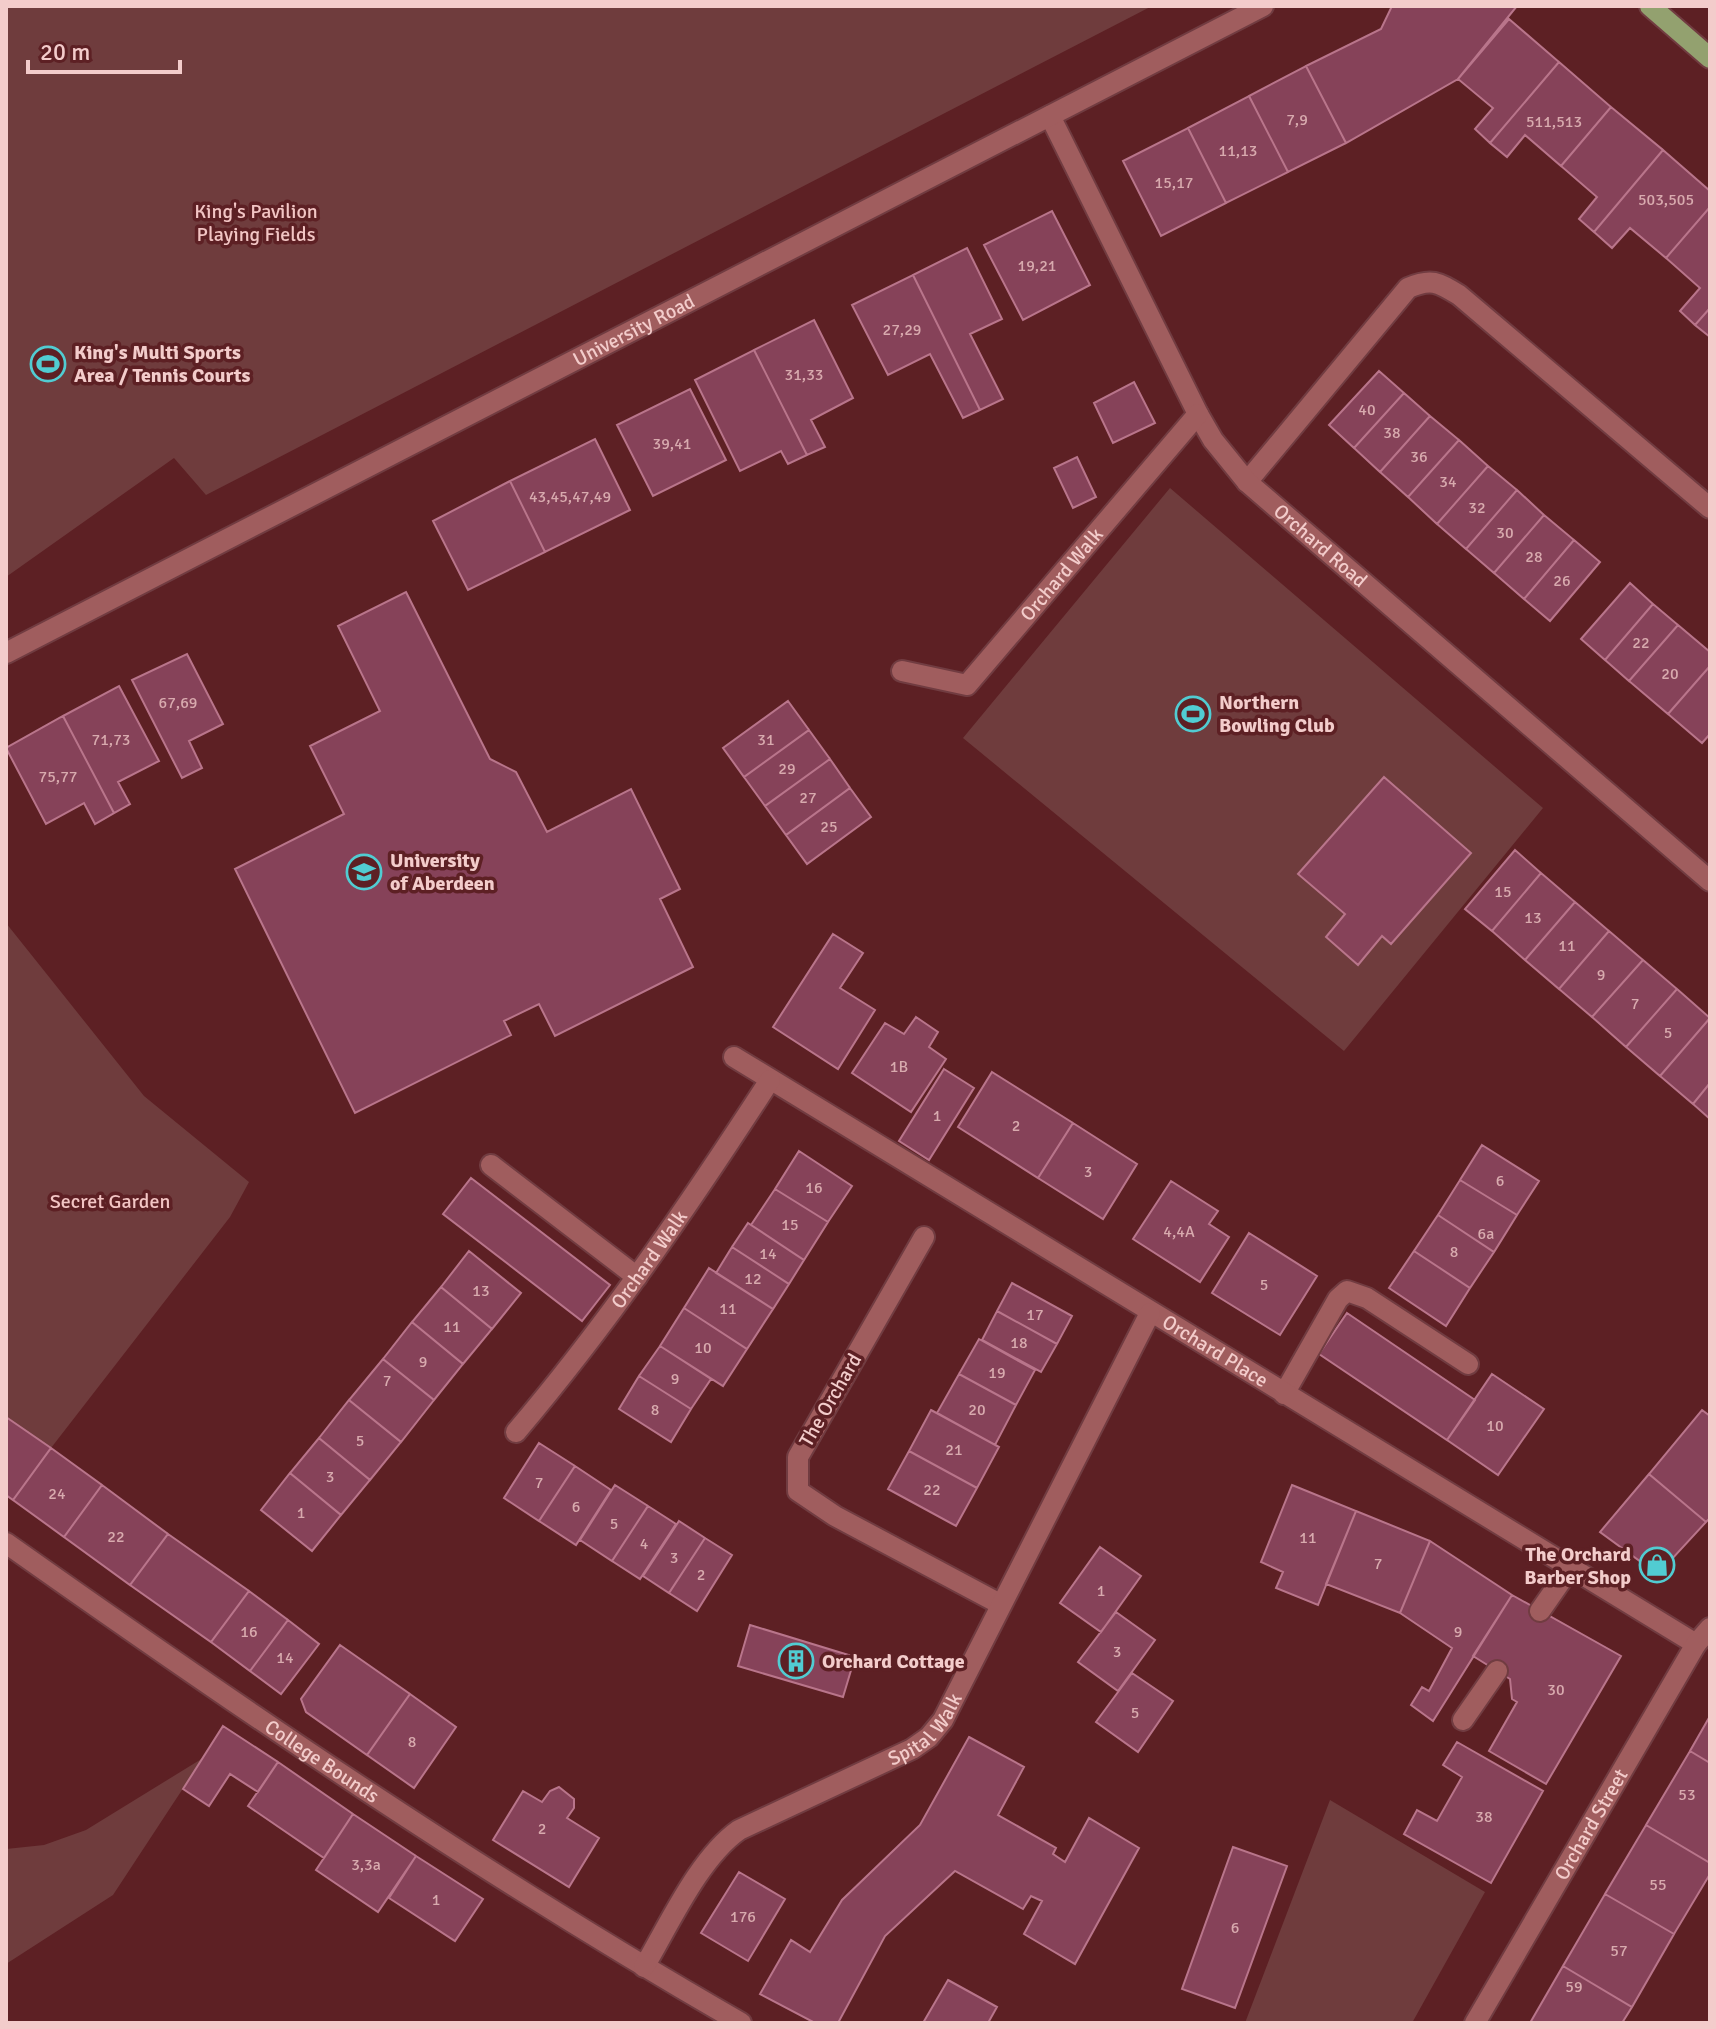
<svg xmlns="http://www.w3.org/2000/svg" width="1716" height="2029" viewBox="0 0 1716 2029" font-family="Signika,sans-serif">
  <style>
    .green { fill: #6f3c3d }
    .building { fill: #864259; stroke: #b9758b; stroke-width: 2 }
    .lines { fill: none; stroke-linecap: round; stroke-linejoin: round }
    .service-casing { stroke: #713c41; stroke-width: 24 }
    .minor-casing { stroke: #713c41; stroke-width: 24 }
    .primary-casing { stroke: #713c41; stroke-width: 24 }
    .service { stroke: #a05d5e; stroke-width: 20 }
    .minor { stroke: #a05d5e; stroke-width: 20 }
    .primary { stroke: #93a16f; stroke-width: 20 }
    .labels { text-anchor: middle; stroke-width: 7; stroke-linejoin: round; paint-order: stroke }
    .number-label { font-size: 16px; fill: #d8aaae }
    .park-label { font-size: 20px; fill: #f2c5c4; stroke: #5d2024 }
    .street-label { font-size: 20px; fill: #f3cccb; stroke: #5d2024 }
    .poi-label { font-size: 20px; font-weight: bold; fill: #f3cccb; stroke: #5d2024; text-anchor: start }
  </style>
  <rect width="100%" height="100%" fill="#5d2024"/>
  <path class="green" d="M6,6H1152L206,495L174,458L6,577Z
    M1170,488L1543,808L1344,1051L963,738Z
    M6,923L144,1096L249,1182L230,1217L51,1448L6,1417Z
    M203,1758L113,1895L6,1964V1849L44,1845L86,1830Z
    M1330,1800L1485,1892L1412,2023H1245Z"/>
  <path class="building" d="M1392,6H1517L1458,79L1346,143L1306,66L1381,29Z
    M1509,19L1559,62L1490,143L1475,129L1493,108L1458,79Z
    M1559,62L1611,107L1561,166L1525,135L1507,157L1490,143Z
    M1306,66L1346,143L1288,172L1249,96Z
    M1249,96L1288,172L1226,203L1188,128Z
    M1611,107L1663,150L1594,232L1579,219L1597,197L1561,166Z
    M1188,128L1226,203L1161,236L1123,161Z
    M1663,150L1710,191V207L1666,258L1630,228L1612,248L1594,232Z
    M1710,207V308L1695,325L1680,311L1700,288L1666,258Z
    M1052,211L1090,285L1023,320L984,245Z
    M967,248L1002,319L970,334L1003,399L980,410L913,275Z
    M913,275L980,410L963,418L930,354L888,375L852,305Z
    M1710,308V337L1695,325Z
    M814,320L853,398L811,420L825,447L807,455L754,350Z
    M754,350L807,455L788,464L781,451L740,471L695,380Z
    M1379,371L1404,393L1354,448L1329,425Z
    M1134,382L1155,423L1113,443L1094,403Z
    M690,389L726,460L653,496L617,425Z
    M1404,393L1430,416L1380,472L1354,448Z
    M1430,416L1459,440L1408,497L1380,472Z
    M595,439L630,510L545,552L510,481Z
    M1459,440L1488,466L1437,524L1408,497Z
    M1077,457L1096,497L1073,508L1054,468Z
    M1488,466L1517,490L1466,549L1437,524Z
    M510,481L545,552L468,590L433,521Z
    M1517,490L1544,515L1494,573L1466,549Z
    M1544,515L1574,540L1524,599L1494,573Z
    M1574,540L1600,562L1550,621L1524,599Z
    M1630,583L1653,604L1605,660L1581,639Z
    M406,592L490,759L516,772L547,832L631,789L680,889L660,899L693,967L555,1036L539,1004L504,1021L511,1035L355,1113L235,869L344,814L310,746L380,711L338,626Z
    M1653,604L1678,625L1629,681L1605,660Z
    M1678,625L1710,652V666L1668,714L1629,681Z
    M187,654L223,724L189,741L202,768L182,778L132,680Z
    M1710,666V734L1702,743L1668,714Z
    M119,686L159,761L118,782L130,804L114,813L63,716Z
    M788,701L809,730L744,777L723,748Z
    M63,716L114,813L95,824L84,803L46,824L6,748Z
    M809,730L830,759L765,806L744,777Z
    M830,759L850,788L786,835L765,806Z
    M1384,777L1471,853L1391,944L1382,936L1358,965L1326,937L1345,914L1298,874Z
    M850,788L871,817L807,864L786,835Z
    M1515,850L1541,873L1492,931L1465,909Z
    M1541,873L1575,902L1525,960L1492,931Z
    M1575,902L1609,931L1559,989L1525,960Z
    M1609,931L1643,960L1592,1017L1559,989Z
    M833,934L863,953L840,988L875,1010L838,1069L773,1027Z
    M1643,960L1677,989L1626,1047L1592,1017Z
    M1677,989L1710,1018L1660,1076L1626,1047Z
    M916,1017L938,1032L929,1047L946,1059L911,1112L852,1073L885,1023L904,1034Z
    M1710,1018V1083L1693,1104L1660,1076Z
    M944,1069L974,1088L929,1160L899,1141Z
    M992,1072L1073,1123L1038,1178L958,1127Z
    M1710,1083V1119L1693,1104Z
    M1073,1123L1137,1164L1103,1219L1038,1178Z
    M1482,1145L1539,1181L1517,1215L1460,1180Z
    M799,1151L852,1186L828,1222L775,1189Z
    M471,1178L610,1285L582,1321L443,1214Z
    M1460,1180L1517,1215L1494,1252L1438,1215Z
    M1171,1181L1218,1211L1209,1224L1229,1237L1200,1282L1133,1239Z
    M775,1189L828,1222L804,1260L751,1225Z
    M1438,1215L1494,1252L1470,1288L1414,1251Z
    M748,1223L804,1260L789,1284L732,1247Z
    M1249,1233L1317,1276L1280,1335L1212,1293Z
    M732,1247L789,1284L773,1309L716,1273Z
    M469,1251L521,1293L492,1329L441,1287Z
    M1414,1251L1470,1288L1446,1326L1389,1288Z
    M709,1268L773,1309L747,1349L684,1308Z
    M1012,1283L1072,1316L1057,1344L997,1311Z
    M441,1287L492,1329L463,1364L412,1322Z
    M684,1308L747,1349L723,1386L660,1346Z
    M997,1311L1057,1344L1041,1372L982,1340Z
    M1347,1313L1475,1400L1447,1440L1319,1354Z
    M412,1322L463,1364L434,1400L383,1359Z
    M979,1339L1035,1370L1016,1405L959,1374Z
    M660,1346L711,1379L691,1409L639,1376Z
    M383,1359L434,1400L401,1442L349,1400Z
    M959,1374L1016,1405L995,1445L937,1413Z
    M1492,1374L1544,1409L1498,1475L1447,1440Z
    M639,1376L691,1409L671,1442L619,1409Z
    M349,1400L401,1442L370,1480L319,1438Z
    M931,1410L999,1447L977,1488L909,1451Z
    M1702,1410L1710,1416V1518L1706,1522L1649,1474Z
    M6,1417L51,1448L13,1500L6,1495Z
    M319,1438L370,1480L341,1515L290,1473Z
    M539,1443L575,1466L539,1521L504,1498Z
    M51,1448L102,1485L64,1537L13,1500Z
    M909,1451L977,1488L956,1526L888,1489Z
    M575,1466L611,1490L576,1545L539,1521Z
    M290,1473L341,1515L312,1551L261,1510Z
    M1649,1474L1706,1522L1660,1572L1652,1570L1600,1532Z
    M102,1485L168,1534L130,1585L64,1537Z
    M615,1485L648,1506L612,1561L580,1540Z
    M1292,1485L1356,1511L1318,1605L1276,1588L1283,1572L1261,1562Z
    M648,1506L676,1524L640,1579L612,1561Z
    M1356,1511L1430,1541L1400,1613L1326,1584Z
    M679,1521L705,1538L669,1593L643,1576Z
    M168,1534L249,1591L211,1642L130,1585Z
    M705,1538L732,1555L697,1611L669,1593Z
    M1430,1541L1512,1595L1433,1721L1411,1705L1422,1687L1429,1691L1452,1648L1400,1613Z
    M1100,1547L1141,1576L1101,1632L1060,1603Z
    M249,1591L288,1620L250,1671L211,1642Z
    M1512,1595L1621,1656L1546,1784L1489,1751L1517,1702L1512,1699L1510,1679L1473,1656Z
    M1116,1612L1155,1640L1118,1691L1078,1662Z
    M288,1620L319,1644L281,1694L250,1671Z
    M750,1625L855,1657L843,1697L738,1666Z
    M340,1645L410,1694L367,1755L306,1712L301,1699Z
    M1132,1673L1173,1701L1138,1752L1096,1722Z
    M410,1694L456,1727L414,1788L367,1755Z
    M1710,1716V1763L1690,1751Z
    M223,1726L278,1762L258,1792L230,1774L209,1806L183,1789Z
    M969,1737L1024,1767L998,1815L1056,1848L1053,1854L1065,1862L1089,1818L1139,1848L1075,1964L1024,1934L1042,1901L1031,1896L1023,1909L955,1871L885,1936L838,2023H815L760,1994L791,1940L810,1952L842,1900L920,1825Z
    M1457,1742L1543,1791L1491,1883L1404,1834L1417,1810L1437,1821L1462,1777L1443,1765Z
    M1690,1751L1710,1763V1863L1646,1825Z
    M278,1762L353,1814L324,1858L248,1806Z
    M559,1787L574,1799V1808L567,1818L599,1838L569,1887L493,1840L523,1791L542,1802L550,1791Z
    M353,1814L416,1856L378,1912L316,1870Z
    M1646,1825L1710,1863V1874L1674,1934L1605,1894Z
    M1233,1847L1287,1866L1235,2008L1182,1989Z
    M416,1856L483,1899L455,1941L389,1898Z
    M739,1872L785,1899L748,1961L701,1933Z
    M1605,1894L1674,1934L1632,2007L1563,1966Z
    M1563,1966L1632,2007L1622,2023H1530Z
    M948,1980L997,2007L988,2023H923Z"/>
  <g class="lines">
    <g class="service-casing">
      <path id="service" d="M1247,482L1408,288C1431,278 1438,282 1459,295L1710,508
        M491,1165L637,1277
        M1284,1394L1338,1299L1347,1291L1367,1298L1468,1364
        M1540,1611L1570,1568
        M1463,1720L1497,1671"/>
    </g>
    <g class="minor-casing">
      <g id="minor">
        <path id="s1" d="M1050,116L1198,414L1213,440L1247,482L1710,881"/>
        <path id="s2" d="M6,653L1263,6"/>
        <path id="s3" d="M902,671L967,685L1198,414"/>
        <path id="s4" d="M734,1057L1696,1644"/>
        <path d="M924,1237L798,1457V1491L835,1516L1000,1604"/>
        <path id="s5" d="M516,1432C610,1321 691,1202 770,1080"/>
        <path id="s6" d="M6,1543C245,1712 487,1877 741,2023"/>
        <path id="s7" d="M644,1967C669,1925 699,1858 739,1830L912,1749L929,1737L943,1720L1150,1313"/>
        <path id="s8" d="M1475,2023L1696,1644L1710,1628"/>
      </g>
    </g>
    <g class="primary-casing">
      <path id="primary" d="M1650,6L1710,58"/>
    </g>
    <use href="#service" class="service"/>
    <use href="#minor" class="minor"/>
    <use href="#primary" class="primary"/>
  </g>
  <defs>
    <g id="stadium-ring" transform="scale(1.8)"><circle r="9.5" fill="#5d2024" stroke="#51ccd2" stroke-width="1.5"/><path d="M0-5a6.5 5 0 1 0 0 10a6.5 5 0 1 0 0-10ZM-3.5-1.8h7v3.6h-7Z" fill="#51ccd2"/></g>
    <g id="university-ring" transform="scale(1.8)"><circle r="9.5" fill="#5d2024" stroke="#51ccd2" stroke-width="1.5"/><path d="M0-5L7-2L0 1L-7-2ZM-4 1L0 2.5L4 1V4Q0 6-4 4Z" fill="#51ccd2"/></g>
    <g id="shop-ring" transform="scale(1.8)"><circle r="9.5" fill="#5d2024" stroke="#51ccd2" stroke-width="1.5"/><path d="M-5-2.5h2.3a2.7 3.5 0 0 1 5.4 0H5L5.5 6h-11ZM-1.5-2.5h3a1.5 2.3 0 0 0-3 0Z" fill="#51ccd2"/></g>
    <g id="building-ring" transform="scale(1.8)"><circle r="9.5" fill="#5d2024" stroke="#51ccd2" stroke-width="1.5"/><path d="M-4-6H4V6H1V3H-1V6H-4ZM-2.5-4.3h1.7v1.8h-1.7ZM.8-4.3h1.7v1.8H.8ZM-2.5-1h1.7V.8h-1.7ZM.8-1h1.7V.8H.8Z" fill="#51ccd2"/></g>
  </defs>
  <g fill-rule="evenodd">
    <use href="#stadium-ring" x="48" y="364"/>
    <use href="#stadium-ring" x="1193" y="714"/>
    <use href="#university-ring" x="364" y="872"/>
    <use href="#shop-ring" x="1657" y="1565"/>
    <use href="#building-ring" x="796" y="1661"/>
  </g>
  <g class="labels">
    <g class="number-label">
      <text x="1297" y="125">7,9</text>
      <text x="1554" y="127">511,513</text>
      <text x="1238" y="156">11,13</text>
      <text x="1174" y="188">15,17</text>
      <text x="1666" y="205">503,505</text>
      <text x="1037" y="271">19,21</text>
      <text x="902" y="335">27,29</text>
      <text x="804" y="380">31,33</text>
      <text x="1367" y="415">40</text>
      <text x="1392" y="438">38</text>
      <text x="672" y="449">39,41</text>
      <text x="1419" y="462">36</text>
      <text x="1448" y="487">34</text>
      <text x="570" y="502">43,45,47,49</text>
      <text x="1477" y="513">32</text>
      <text x="1505" y="538">30</text>
      <text x="1534" y="562">28</text>
      <text x="1562" y="586">26</text>
      <text x="1641" y="648">22</text>
      <text x="1670" y="679">20</text>
      <text x="178" y="708">67,69</text>
      <text x="111" y="745">71,73</text>
      <text x="766" y="745">31</text>
      <text x="787" y="774">29</text>
      <text x="58" y="782">75,77</text>
      <text x="808" y="803">27</text>
      <text x="829" y="832">25</text>
      <text x="1503" y="897">15</text>
      <text x="1533" y="923">13</text>
      <text x="1567" y="951">11</text>
      <text x="1601" y="980">9</text>
      <text x="1635" y="1009">7</text>
      <text x="1668" y="1038">5</text>
      <text x="899" y="1072">1B</text>
      <text x="937" y="1121">1</text>
      <text x="1016" y="1131">2</text>
      <text x="1088" y="1177">3</text>
      <text x="1500" y="1186">6</text>
      <text x="814" y="1193">16</text>
      <text x="790" y="1230">15</text>
      <text x="1179" y="1237">4,4A</text>
      <text x="1486" y="1239">6a</text>
      <text x="1454" y="1257">8</text>
      <text x="768" y="1259">14</text>
      <text x="753" y="1284">12</text>
      <text x="1264" y="1290">5</text>
      <text x="481" y="1296">13</text>
      <text x="728" y="1314">11</text>
      <text x="1035" y="1320">17</text>
      <text x="452" y="1332">11</text>
      <text x="1019" y="1348">18</text>
      <text x="703" y="1353">10</text>
      <text x="423" y="1367">9</text>
      <text x="997" y="1378">19</text>
      <text x="675" y="1384">9</text>
      <text x="387" y="1386">7</text>
      <text x="655" y="1415">8</text>
      <text x="977" y="1415">20</text>
      <text x="1495" y="1431">10</text>
      <text x="360" y="1446">5</text>
      <text x="954" y="1455">21</text>
      <text x="330" y="1482">3</text>
      <text x="539" y="1488">7</text>
      <text x="932" y="1495">22</text>
      <text x="57" y="1499">24</text>
      <text x="576" y="1512">6</text>
      <text x="301" y="1518">1</text>
      <text x="614" y="1529">5</text>
      <text x="116" y="1542">22</text>
      <text x="1308" y="1543">11</text>
      <text x="644" y="1549">4</text>
      <text x="674" y="1563">3</text>
      <text x="1378" y="1569">7</text>
      <text x="701" y="1580">2</text>
      <text x="1101" y="1596">1</text>
      <text x="249" y="1637">16</text>
      <text x="1458" y="1637">9</text>
      <text x="1117" y="1657">3</text>
      <text x="285" y="1663">14</text>
      <text x="1556" y="1695">30</text>
      <text x="1135" y="1718">5</text>
      <text x="412" y="1747">8</text>
      <text x="1687" y="1800">53</text>
      <text x="1484" y="1822">38</text>
      <text x="542" y="1834">2</text>
      <text x="366" y="1870">3,3a</text>
      <text x="1658" y="1890">55</text>
      <text x="436" y="1905">1</text>
      <text x="743" y="1922">176</text>
      <text x="1235" y="1933">6</text>
      <text x="1619" y="1956">57</text>
      <text x="1574" y="1992">59</text>
    </g>
    <g class="park-label">
      <text x="256" y="218">King's Pavilion<tspan x="256" dy="23">Playing Fields</tspan></text>
      <text x="110" y="1208">Secret Garden</text>
    </g>
    <g class="street-label">
      <text dy="7" stroke="none"><textPath href="#s2" startOffset="706">University Road</textPath></text>
      <text dy="7" stroke="none"><textPath href="#s1" startOffset="514">Orchard Road</textPath></text>
      <text dy="7" stroke="none"><textPath href="#s3" startOffset="212">Orchard Walk</textPath></text>
      <text dy="7" stroke="none"><textPath href="#s5" startOffset="218">Orchard Walk</textPath></text>
      <text dy="7" stroke="none"><textPath href="#s4" startOffset="564">Orchard Place</textPath></text>
      <text transform="translate(830 1400) rotate(-60)" y="7">The Orchard</text>
      <text dy="7" stroke="none"><textPath href="#s7" startOffset="382">Spital Walk</textPath></text>
      <text dy="7" stroke="none"><textPath href="#s6" startOffset="384">College Bounds</textPath></text>
      <text dy="7" stroke="none"><textPath href="#s8" startOffset="230">Orchard Street</textPath></text>
    </g>
    <g class="poi-label">
      <text x="74" y="359">King's Multi Sports<tspan x="74" dy="23">Area / Tennis Courts</tspan></text>
      <text x="1219" y="709">Northern<tspan x="1219" dy="23">Bowling Club</tspan></text>
      <text x="390" y="867">University<tspan x="390" dy="23">of Aberdeen</tspan></text>
      <text x="1631" y="1561" text-anchor="end">The Orchard<tspan x="1631" dy="23">Barber Shop</tspan></text>
      <text x="822" y="1668">Orchard Cottage</text>
    </g>
  </g>
  <rect width="1716" height="2029" fill="none" stroke="#f3cccb" stroke-width="16"/>
  <path d="M28 60v12h152v-12" fill="none" stroke="#f3cccb" stroke-width="4"/>
  <text x="40" y="60" font-size="24" fill="#f3cccb" stroke="#5d2024" stroke-width="6" paint-order="stroke">20 m</text>
</svg>
